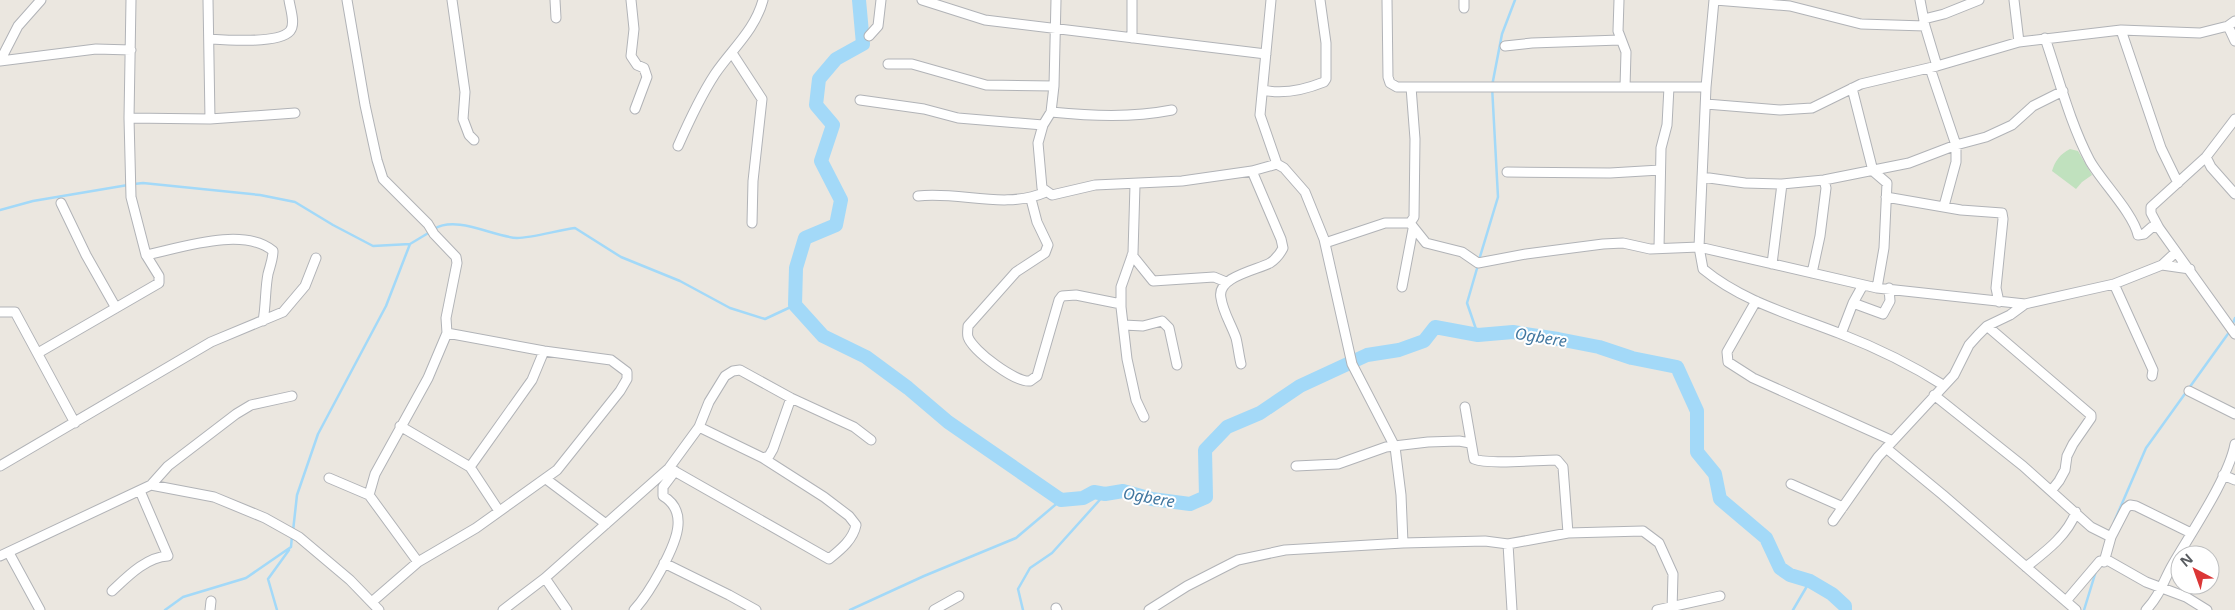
<svg xmlns="http://www.w3.org/2000/svg" width="2235" height="610" viewBox="0 0 2235 610" font-family="'Noto Sans',sans-serif">
  <style>
    .green { fill: #c0e1be }
    .lines { fill: none; stroke-linecap: round; stroke-linejoin: round }
    .stream { stroke: #a3d9f8; stroke-width: 2.5 }
    .river { stroke: #a3d9f8; stroke-width: 14 }
    .minor-casing { stroke: #b1b3b7; stroke-width: 11 }
    .minor { stroke: #fff; stroke-width: 9 }
    .labels { text-anchor: middle; stroke-width: 4; stroke-linejoin: round; paint-order: stroke }
    .water-label { font-size: 16px; font-style: italic; fill: #40769f; stroke: #fff }
  </style>
  <rect width="100%" height="100%" fill="#ebe7e0"/>
  <path class="green" d="M2070,149L2078,151L2092,175L2082,182L2076,189L2052,171C2055,161 2060,154 2070,149Z"/>
  <g class="lines">
    <path class="stream" d="M134,184L143,183L260,195L295,202L333,225L373,246L410,244L430,232
      M0,210L33,201L128,185
      M434,229C457,215 494,237 517,238C532,238 559,230 575,228L621,257L680,281L730,308L765,319L795,305
      M1479,260L1498,197L1492,86L1502,34L1515,0
      M1478,265L1467,303L1478,335
      M2232,326L2235,318
      M2114,522L2146,448L2230,331
      M293,531L297,495L318,434L386,306L410,244
      M165,610L183,597L246,578L291,547L292,536
      M277,610L268,579L289,550
      M850,610L924,576L1016,538L1061,500
      M1023,610L1018,589L1030,568L1052,553L1105,494
      M1793,610L1810,581
      M2084,610L2096,571"/>
    <path class="river" d="M859,0L863,44L836,59L819,79L816,105L833,125L821,161L841,200L836,225L805,238L796,268L795,305L823,336L866,357L908,388L948,422L1061,500L1083,498L1094,492L1105,494L1123,491L1152,499L1190,504L1206,497L1205,450L1227,427L1260,413L1300,386L1367,355L1399,350L1424,341L1435,327L1478,335L1513,332L1558,339L1599,347L1632,358L1677,367L1697,411V452L1715,474L1720,499L1766,538L1780,568L1790,575L1810,581L1832,594L1845,606V610"/>
    <g class="minor-casing">
      <path id="minor" d="M208,0L210,119
        M347,0L365,105L377,160L383,179L428,224L434,234L456,257L457,263L446,318L447,333L428,378L375,474L369,495
        M452,0L465,92L463,119L469,135L474,140
        M555,0L556,18
        M631,0L634,29L631,56L637,65L644,68L647,77L635,109
        M922,0L985,20L1266,54
        M1056,0L1054,86L1051,112L1043,125L1038,143L1042,188L1052,195L1095,185L1182,181L1252,171L1277,164
        M1271,0L1260,115L1277,164L1284,168L1305,192L1324,239L1352,364L1395,447L1401,495L1403,543
        M1387,0L1388,77L1390,83L1397,87H1706
        M1464,0V8
        M1619,0L1618,31L1626,52L1625,87
        M1714,0L1706,87L1699,247L1703,269C1743,302 1793,315 1841,334C1877,348 1910,364 1943,385
        M1715,0L1790,6L1861,24L1925,26
        M1920,0L1925,26L1937,66
        M2014,0L2019,42
        M1924,19L1944,14L1979,0
        M2228,26L2235,41
        M2121,30L2161,148L2178,183
        M869,36L878,26L881,0
        M1132,38V0
        M2045,38C2059,79 2070,123 2090,161C2102,182 2133,213 2138,235L2144,234L2152,227L2159,228
        M209,39C225,40 279,44 290,31C296,24 290,8 289,0
        M1505,46L1532,43L1620,40
        M732,53L762,99L753,181L752,223
        M0,61L96,49L131,50
        M0,61L18,26L41,0
        M888,64H912L986,85L1054,86
        M1930,68L1956,145V162L1944,206
        M1852,88L1873,171L1887,183L1884,248L1877,288
        M1263,90C1284,95 1304,90 1324,82L1326,79V43L1320,0
        M860,100L924,109L958,118L1043,125
        M1706,104L1780,110L1812,108L1861,84L1937,66L2019,42L2121,30L2200,33L2228,26L2235,21
        M1051,112C1092,116 1131,118 1172,110
        M129,118L210,119L295,113
        M2235,119L2206,157L2151,207V213L2159,228L2235,334
        M678,146C689,121 700,97 715,74C732,49 755,30 763,0
        M2206,157L2211,167L2235,194
        M1507,172L1610,173L1660,170
        M1702,177L1745,183L1782,184L1824,180L1909,163L1956,145L1986,137L2012,125L2033,106L2063,91
        M1135,185L1133,253L1121,287V307L1127,359L1136,400L1144,417
        M918,196C961,191 1004,210 1046,192
        M1886,197L1961,210L2002,213L2003,219L1996,288L1999,302
        M1031,199L1037,222L1048,245L1045,253L1016,272L968,326C968,329 967,334 968,337C973,351 1016,383 1030,381L1037,376L1059,300L1062,296L1076,295L1121,304
        M61,203L86,255L116,308
        M1410,223L1426,243L1462,252L1478,263L1526,254L1603,244L1623,243L1650,249L1699,247L1877,288L2025,304L2114,284L2162,265L2176,252
        M1325,243L1385,223H1410L1414,217L1415,139L1411,87
        M1659,248L1661,148L1667,125L1669,87
        M146,255C180,248 244,226 273,251C273,259 270,266 268,274C265,289 266,305 263,321
        M1132,255L1153,281L1214,277L1226,282
        M1772,264L1782,184
        M2162,265L2190,269
        M1812,273L1820,236L1826,188L1824,180
        M2114,284L2153,370L2152,376
        M1402,287L1413,229
        M1756,301L1727,352L1728,362L1753,378L1893,441
        M1853,303L1883,314L1890,301L1889,288
        M0,312H15L75,423
        M1124,325L1143,326L1162,321L1169,328L1177,365
        M1987,326L2091,415V418L2073,444L2067,456L2065,470L2059,481L2051,491
        M1841,334L1853,303L1863,285
        M38,353L159,283V276L146,255L131,197L129,118L131,0
        M1241,364C1239,356 1238,346 1236,338C1231,324 1223,312 1221,298C1216,277 1257,270 1270,263C1276,259 1280,254 1283,248L1281,239L1252,171
        M2189,391L2235,414
        M1934,395L2023,466L2091,527L2111,537
        M1465,407L1474,459C1489,465 1538,460 1557,460L1563,467L1568,533
        M400,426L470,467L499,511
        M1886,448L1943,495L2076,610
        M763,458L769,456L773,449L791,398
        M0,466L211,342L283,312L305,286L316,258
        M1296,466L1338,464L1386,447L1428,442L1459,441L1470,443
        M470,467L532,380L544,351
        M669,468L829,559C840,550 853,540 856,525L849,516L824,497L763,458L699,427
        M2223,475L2235,480
        M329,478L369,495L418,562
        M546,479L606,524
        M1791,484L1843,507
        M151,485L168,466L236,414L251,405L292,396
        M1833,521L1878,457L1954,375L1969,345L1978,335L1987,326L2010,315L2025,304
        M1508,544L1512,610
        M9,553L40,610
        M0,556L151,485L214,497L265,518L299,537L350,580L379,610
        M2104,562L2111,537L2126,508L2130,505L2136,506L2191,533
        M664,563L729,595L756,610
        M2026,567C2045,552 2067,536 2076,512
        M545,578L567,610
        M112,591C127,577 146,557 168,556L140,491
        M373,601L418,562L476,528L557,470L620,391L627,379V372L611,360L544,351L447,333
        M2066,601L2100,561H2109L2146,582L2186,597L2207,610
        M1056,608L1057,610
        M210,610L211,601
        M503,610L545,578L669,468L699,427L709,402L725,376L733,371L740,370L791,398L854,427L871,440
        M634,610C649,594 677,546 678,525C679,512 673,502 663,496V487L675,471
        M934,610L959,596
        M1149,610L1187,586L1238,560L1285,550L1403,543L1485,541L1508,544L1568,533L1643,531L1659,543L1673,574L1672,610
        M1657,610L1720,596
        M2146,610C2161,594 2163,581 2173,564C2191,533 2229,477 2235,444"/>
    </g>
    <use href="#minor" class="minor"/>
  </g>
  <g class="labels">
    <g class="water-label">
      <text transform="translate(1541 337) rotate(9)" y="6">Ogbere</text>
      <text transform="translate(1149 497) rotate(10)" y="6">Ogbere</text>
    </g>
  </g>
  <g transform="translate(2195 570) rotate(319)"><circle r="24" fill="#ffffff" stroke="#bdbebf"/>
  <path d="M0-4L9 19L0 12L-9 19Z" fill="#db3636"/>
  <text y="-8" font-size="14" font-weight="bold" text-anchor="middle" fill="#595c60">N</text>
  </g>
</svg>
